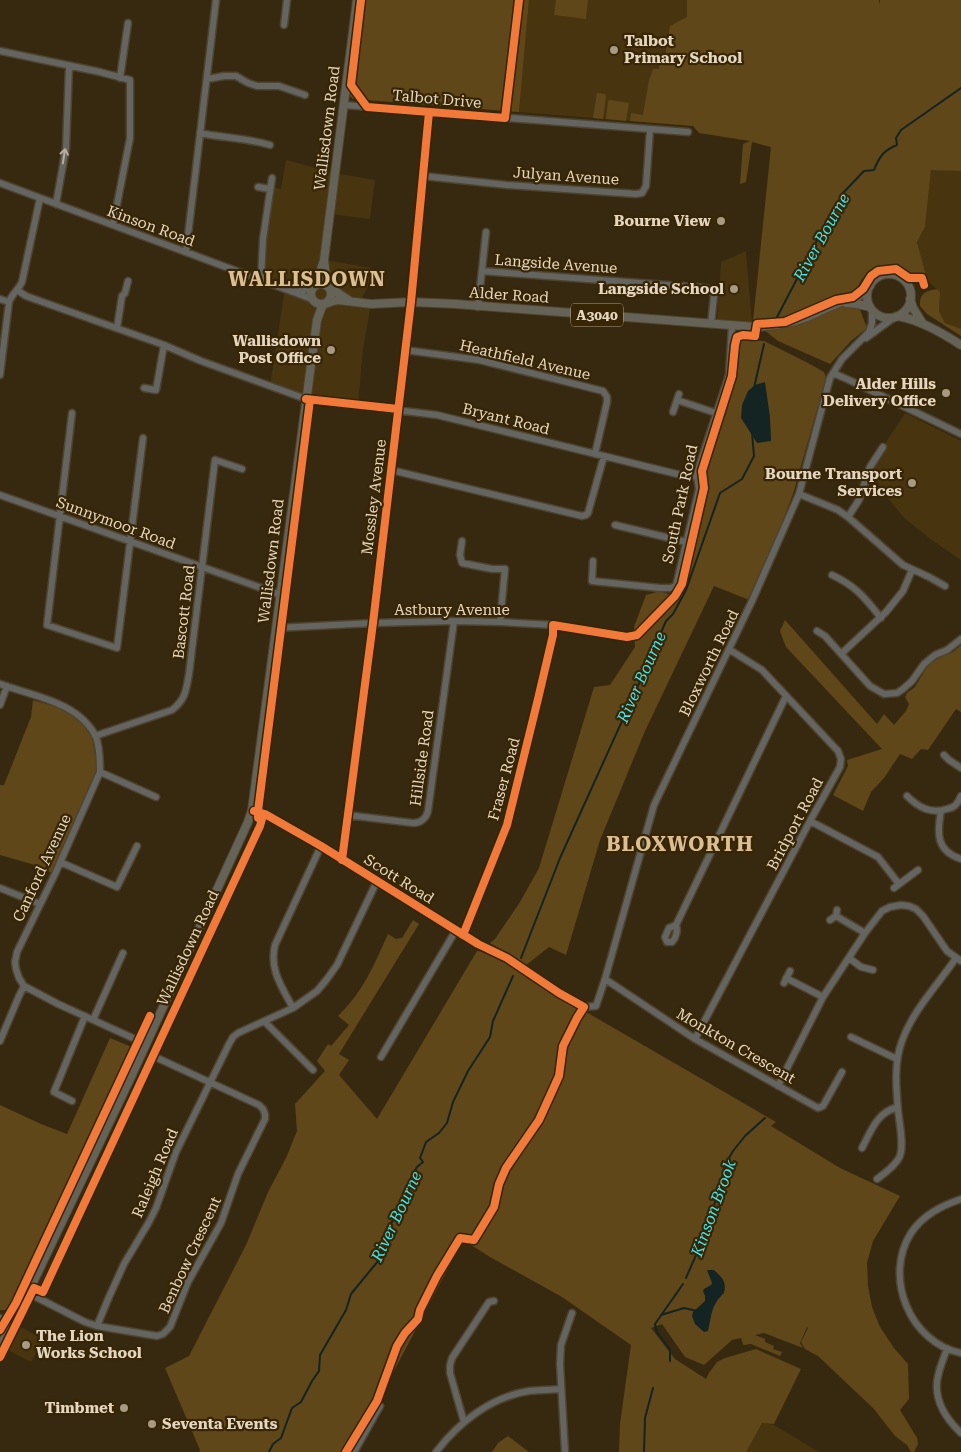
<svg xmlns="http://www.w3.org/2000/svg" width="961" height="1452" viewBox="0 0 961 1452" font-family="'Roboto Serif',serif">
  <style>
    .built { fill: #48340f }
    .green { fill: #60471a }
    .water { fill: #132422 }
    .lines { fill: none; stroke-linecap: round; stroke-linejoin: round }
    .stream { stroke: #132422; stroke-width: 2 }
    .minor-casing { stroke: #4e442f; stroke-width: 9 }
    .major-casing { stroke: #4e442f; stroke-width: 10 }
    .minor { stroke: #646461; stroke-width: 6 }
    .major { stroke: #656258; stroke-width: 8 }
    .cycleway-casing { stroke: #372505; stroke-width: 11 }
    .cycleway { stroke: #f17a3a; stroke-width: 8 }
    .oneway { stroke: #b7ae9f }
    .poi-dot { fill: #a79982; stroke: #372505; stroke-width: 2 }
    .labels { text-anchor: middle; stroke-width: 4.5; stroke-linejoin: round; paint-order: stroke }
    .shield { fill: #372505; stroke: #b0a188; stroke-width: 1 }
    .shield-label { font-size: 14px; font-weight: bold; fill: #e4d6c0 }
    .poi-label { font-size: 15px; font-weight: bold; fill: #e4d6c0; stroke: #372505; text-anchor: end }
    .street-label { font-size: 15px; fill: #e4d6c0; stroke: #372505 }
    .water-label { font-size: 16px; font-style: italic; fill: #40e5eb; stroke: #372505 }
    .district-label { font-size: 20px; font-weight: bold; letter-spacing: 1px; fill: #dbbf93; stroke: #372505 }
  </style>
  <rect width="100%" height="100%" fill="#36290f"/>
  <path class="built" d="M529,0H709L693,126L519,112Z
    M286,160L335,173L375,180L370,219L330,214L325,260L372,268L369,284L360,302L371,304L363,349L358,405L306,399L270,386L285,288L261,279L270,186L281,189Z
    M931,169L961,171V336L945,323L939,311L940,292L926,279V275L917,242L925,227Z
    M746,251L752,324L717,323L721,262Z
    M905,413L961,441V560L933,541L904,518L881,490L870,467Z
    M21,1327L44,1340L31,1362L8,1350Z
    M764,1423L774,1425L819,1452H745L761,1424Z"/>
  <path class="green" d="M361,0H529L519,112L353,99L350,96Z
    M556,0H588L586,19L554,15Z
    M687,0H879V5L880,0H961V171L931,170L925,227L917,242L926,275V279L892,265L876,269L862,279L854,294L867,328L851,341L830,364L778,341L753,321L771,147L752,142L746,182L740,184L743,144L750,141L699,133L693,126L630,121L631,113L643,115L649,80L653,69H659L661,56H665L670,26L687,17Z
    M597,93L605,94L606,96L603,119L593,118Z
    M610,100L629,103L626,121L606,119L608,101Z
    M937,289L940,292L939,311L945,323L961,329V336L927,314L920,306C919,293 926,291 937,289Z
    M740,340L764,341L808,363L824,372L826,378L793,494L752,601L714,586L645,731L600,840L566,955L549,947L525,966L490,943L495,939L520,902L539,868L594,687L610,685L635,647L634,627L646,595L660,591L668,594L673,592L679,585L695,538L707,488L704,470L733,386L737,350Z
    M785,620L877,724L884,714L894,725L906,711L909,704L905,697L907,693L915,687L928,665L939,658L953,652L961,645V712L956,709L928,750L921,749L912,759L900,754L884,778L871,792L863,811L833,795L848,766L847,760L882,749L786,647L780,631Z
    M33,700L64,709L81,721L92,738L94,748L97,770L52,873L35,865L0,855V785H4L31,717Z
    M413,920L419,924L339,1054L349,1060L339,1075L377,1119L477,951L488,952L581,1009L776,1122L771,1126L840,1168L900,1196L873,1241L867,1263L868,1286L872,1307L880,1327L894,1348L908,1364L909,1399L900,1410L917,1438L918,1444L914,1452H911L907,1445L895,1436L874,1409L818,1356L805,1349L801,1342L808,1328L807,1327L800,1343L803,1348L764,1333L755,1335L765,1339V1342L774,1346L773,1349L782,1352L780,1356L751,1344L744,1345L743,1344L741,1338L732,1340L704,1365L685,1357L662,1324L651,1328L675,1359L706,1379L709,1373L717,1362L725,1358L756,1349L801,1369L774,1424L762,1423L746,1452H619L620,1424L631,1345L562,1297L490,1257L463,1240L375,1407L349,1452H199L200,1450L165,1368L189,1356L246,1245L268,1192L286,1158L297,1131L295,1104L325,1071L317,1061L328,1044L331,1046L349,1025L338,1016C363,992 374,965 388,934L396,939L402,938Z
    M110,1038L134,1048L66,1202L15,1305C11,1308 6,1311 0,1310V1105L41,1124L67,1134Z
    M508,1436L529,1452H492L498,1443Z"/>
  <path class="water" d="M765,382L770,417L771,441L757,443L741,418L742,405L748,391L755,385Z
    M707,1270H714C722,1278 727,1281 724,1293C711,1305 712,1314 708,1331L704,1332L695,1324L692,1316L693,1312L705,1301V1296L703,1291L704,1289L711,1285L712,1283Z"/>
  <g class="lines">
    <path class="stream" d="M776,319L823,229L843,193L864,171L874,170C879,157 884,150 897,145L896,138L901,130L961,88
      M754,388L764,344
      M521,958L560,858L637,688L666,621L673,614L686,590L720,493L742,479L754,456L752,432
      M686,1278L707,1230L726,1163L733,1151L745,1136L765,1118
      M661,1315L684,1308L697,1311
      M670,1361V1350L657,1332L655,1324L683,1284
      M269,1452L273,1444L281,1438L292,1408L301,1402L312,1381L319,1371L320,1355L346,1310L351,1294L378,1261L388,1237L389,1227L404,1201V1194L411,1178L417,1167L423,1162L420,1158L426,1142L439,1133L447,1123L453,1102L468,1071L490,1037L493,1021L513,976
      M644,1452L645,1418L653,1388"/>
    <g class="minor-casing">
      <path id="minor" d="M284,25L287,0
        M0,51L100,72L130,80V138L113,225
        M120,78L128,23
        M207,79L224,76H236L248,83L257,86H279L305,95
        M344,105L688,132
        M200,133C223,138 247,138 270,145
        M423,176L507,185L636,194L642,193L646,186L650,130
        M0,183L312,299
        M258,187L270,189
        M56,204L66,148L69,67
        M186,252L216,0
        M482,271L706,288L712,290L714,296L711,324
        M261,279L263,239L272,178
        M17,290L26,296L37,300L164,345L201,361L306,399L437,415L685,476H697
        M295,291L312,289
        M0,299L9,302
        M478,307L486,232
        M117,328L122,296L125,293L128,281
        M866,338L896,316
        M405,350L479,360L603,391L607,397V402L595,454
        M833,373L849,380L961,434
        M0,375L9,302C12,294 18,290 22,282L40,198
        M144,388L156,390L164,345
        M677,400L716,413
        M673,412L679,394
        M72,413L47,625L117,648L143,438
        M391,470L582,516L586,515L588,513L604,456
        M799,494L838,510L848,517L903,565L929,577L945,586
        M0,495L281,595
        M848,517L859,500L870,467L883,447
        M615,525L686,542
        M462,541L460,555L462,563L492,569H505L500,622
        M593,561L592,581L660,588H670L676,586L699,489L697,476L698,470L729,375L732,326
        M832,575C856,586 865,598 881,618
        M276,628L373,623L454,621L500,622L553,625L627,637
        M817,631L825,636L870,686L884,694L897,693L903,689L912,681L924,664L935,655L947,650L961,639
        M841,654L886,612L903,591L912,570
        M0,684C33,696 79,702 96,737C100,748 100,761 100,772L55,874L17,952L15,962L16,969L19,978L24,986L58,1004L146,1044
        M0,705L7,686
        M95,736L172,710C186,699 186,690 189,674L215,460L242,469
        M944,755L949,760L961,768
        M100,772L156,797
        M907,796C919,808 931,814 947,809C951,808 955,807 957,803C959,801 960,798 961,796
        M252,810L265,814L321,846L478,944
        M941,811C937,833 936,851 961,859
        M347,815L413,823C420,823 426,819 428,811L454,621
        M810,821L878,857L899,884
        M342,860L373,623L411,302L429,112
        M60,862L117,887L137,846
        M0,888L40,904
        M894,888L918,870
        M836,916L865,933
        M830,920L836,916L837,910
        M676,925L669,928L665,937L667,942H672C676,938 678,931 676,925L786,696
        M463,935L507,825L538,699L553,635V625
        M849,958L861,967L873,970
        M536,978L559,993L584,1007L596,1006L605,979L654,805L752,601L799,494L830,378L842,359L869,332L872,323V310
        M786,978L823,997
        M605,979L695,1039L818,1108L823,1106L842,1072
        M784,983L790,971
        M293,1008C282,987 269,970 275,945L321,846
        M93,1020L123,953
        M265,1022L313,1070
        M851,1037L897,1059
        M695,1039L810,821L840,767L841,759L838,751L762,670L730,650
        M0,1041L19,996L24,986
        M381,1057L456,930
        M778,1086L823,997L865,933L882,911L890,907L901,905L909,906L916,909L923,916L947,951L961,961
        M72,1101L54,1092L85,1016
        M862,1148C871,1131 877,1112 898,1107
        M877,1179C885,1173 894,1167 899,1158C905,1148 899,1122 898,1109C896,1087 894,1062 902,1041C913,1010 937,986 956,958
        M961,1199C941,1206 923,1215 911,1233C883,1277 910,1343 961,1353
        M28,1293L85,1322L97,1326L157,1336L163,1334L170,1327L188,1282L221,1223L238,1174L265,1119V1114L263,1109L259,1105L153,1056
        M39,1298L260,826
        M0,1318L13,1322
        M97,1326L109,1297L124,1264L149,1222L156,1208L176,1152L229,1044L233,1037L238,1033L293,1008L317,991L327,979L337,965L377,881
        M947,1349C944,1357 940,1367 938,1376C933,1398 945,1418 961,1433
        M464,1422L450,1373V1365L452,1358L489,1302L494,1301
        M354,1452L380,1406
        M436,1452C459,1422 491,1397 529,1391C539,1390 550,1390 560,1389
        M565,1452L560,1364L561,1345L572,1313"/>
    </g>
    <g class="major-casing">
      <path id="major" d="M867 296a22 22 0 1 1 44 0a22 22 0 1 1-44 0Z
        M311 294a10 10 0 1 1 20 0a10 10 0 1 1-20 0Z
        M316,285L323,263
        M327,285L324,260L357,0
        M329,287L350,301
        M910,299L913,308L923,324
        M846,303L857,304L870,307
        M325,304L333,301L338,300L371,304L411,302L456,304L756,327C773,326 790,324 807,317C818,313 828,307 839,303C854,298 859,299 870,286
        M898,316C920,320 942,333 961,345
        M0,1347L28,1293L130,1079L248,822L252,810L309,380L317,320L323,304"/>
    </g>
    <use href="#minor" class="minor"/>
    <use href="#major" class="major"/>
    <g class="cycleway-casing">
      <path id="cycleway" d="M361,0L351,85L367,107L505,118L519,0
        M306,399L398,409
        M254,811L265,814L321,846L478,944L507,958L559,993L584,1007L577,1018L563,1046L559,1076L539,1120L506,1168L499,1184L494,1207L474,1240L460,1238L437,1276L420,1310L418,1319L405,1333L397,1346L377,1401L346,1452
        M342,860L373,623L411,302L429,112
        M463,935L507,825L538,699L553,635V625L627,637L637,635L675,596L682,584L704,488L702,471L732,376L735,345L737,337L743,335L755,336L757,324L785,322L836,300L853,297L863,289L871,276L878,271L896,269L909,278H922L924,285
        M0,1330L16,1303L150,1016
        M0,1357L34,1288L43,1292L260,826L262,819L258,818V811L310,400"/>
    </g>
    <use href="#cycleway" class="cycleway"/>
  </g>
  <defs><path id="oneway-shaft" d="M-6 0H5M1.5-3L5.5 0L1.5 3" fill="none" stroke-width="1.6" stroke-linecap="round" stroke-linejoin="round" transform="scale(1.25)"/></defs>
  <use class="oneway" href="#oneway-shaft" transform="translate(64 156) rotate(-81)"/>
  <g class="poi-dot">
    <circle cx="614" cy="50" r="5"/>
    <circle cx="721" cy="221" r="5"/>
    <circle cx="734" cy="289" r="5"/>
    <circle cx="331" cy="350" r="5"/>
    <circle cx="946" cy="393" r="5"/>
    <circle cx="912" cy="483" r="5"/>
    <circle cx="26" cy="1345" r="5"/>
    <circle cx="124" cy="1408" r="5"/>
    <circle cx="152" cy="1424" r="5"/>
  </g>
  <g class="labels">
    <rect class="shield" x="571" y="303.5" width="52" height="23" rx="4"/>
    <g class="shield-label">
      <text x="597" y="320">A3040</text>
    </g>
    <g class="poi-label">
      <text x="624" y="46" text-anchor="start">Talbot<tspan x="624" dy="17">Primary School</tspan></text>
      <text x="711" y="226">Bourne View</text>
      <text x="724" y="294">Langside School</text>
      <text x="321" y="346">Wallisdown<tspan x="321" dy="17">Post Office</tspan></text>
      <text x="936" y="389">Alder Hills<tspan x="936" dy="17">Delivery Office</tspan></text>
      <text x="902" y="479">Bourne Transport<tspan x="902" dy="17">Services</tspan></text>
      <text x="36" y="1341" text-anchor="start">The Lion<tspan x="36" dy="17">Works School</tspan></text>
      <text x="114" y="1413">Timbmet</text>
      <text x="162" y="1429" text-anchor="start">Seventa Events</text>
    </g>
    <g class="street-label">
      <text transform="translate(437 99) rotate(5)" y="5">Talbot Drive</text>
      <text transform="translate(327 128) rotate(-83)" y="5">Wallisdown Road</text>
      <text transform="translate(566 176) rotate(4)" y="5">Julyan Avenue</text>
      <text transform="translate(151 226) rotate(20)" y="5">Kinson Road</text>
      <text transform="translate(556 264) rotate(4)" y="5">Langside Avenue</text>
      <text transform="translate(509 295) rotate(4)" y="5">Alder Road</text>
      <text transform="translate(525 360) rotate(13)" y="5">Heathfield Avenue</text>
      <text transform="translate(506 419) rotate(14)" y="5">Bryant Road</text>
      <text transform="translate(374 497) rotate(-83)" y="5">Mossley Avenue</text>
      <text transform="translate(680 504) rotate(-78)" y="5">South Park Road</text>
      <text transform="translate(116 523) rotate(20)" y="5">Sunnymoor Road</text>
      <text transform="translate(271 561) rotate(-83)" y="5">Wallisdown Road</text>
      <text x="452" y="615">Astbury Avenue</text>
      <text transform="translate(184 612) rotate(-83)" y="5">Bascott Road</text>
      <text transform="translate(709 663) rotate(-64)" y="5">Bloxworth Road</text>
      <text transform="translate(422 758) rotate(-82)" y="5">Hillside Road</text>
      <text transform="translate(504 779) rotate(-75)" y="5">Fraser Road</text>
      <text transform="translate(795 824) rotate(-62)" y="5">Bridport Road</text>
      <text transform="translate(42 868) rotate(-65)" y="5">Canford Avenue</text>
      <text transform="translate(399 879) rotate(32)" y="5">Scott Road</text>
      <text transform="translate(188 948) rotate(-65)" y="5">Wallisdown Road</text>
      <text transform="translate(736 1046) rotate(30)" y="5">Monkton Crescent</text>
      <text transform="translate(155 1173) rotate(-67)" y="5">Raleigh Road</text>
      <text transform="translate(190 1255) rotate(-65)" y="5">Benbow Crescent</text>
    </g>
    <g class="water-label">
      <text transform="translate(821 237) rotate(-61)" y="6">River Bourne</text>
      <text transform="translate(641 677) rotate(-66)" y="6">River Bourne</text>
      <text transform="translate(713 1208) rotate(-70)" y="6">Kinson Brook</text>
      <text transform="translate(396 1216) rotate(-65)" y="6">River Bourne</text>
    </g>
    <g class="district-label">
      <text x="307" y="286">WALLISDOWN</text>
      <text x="680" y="851">BLOXWORTH</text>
    </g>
  </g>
</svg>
